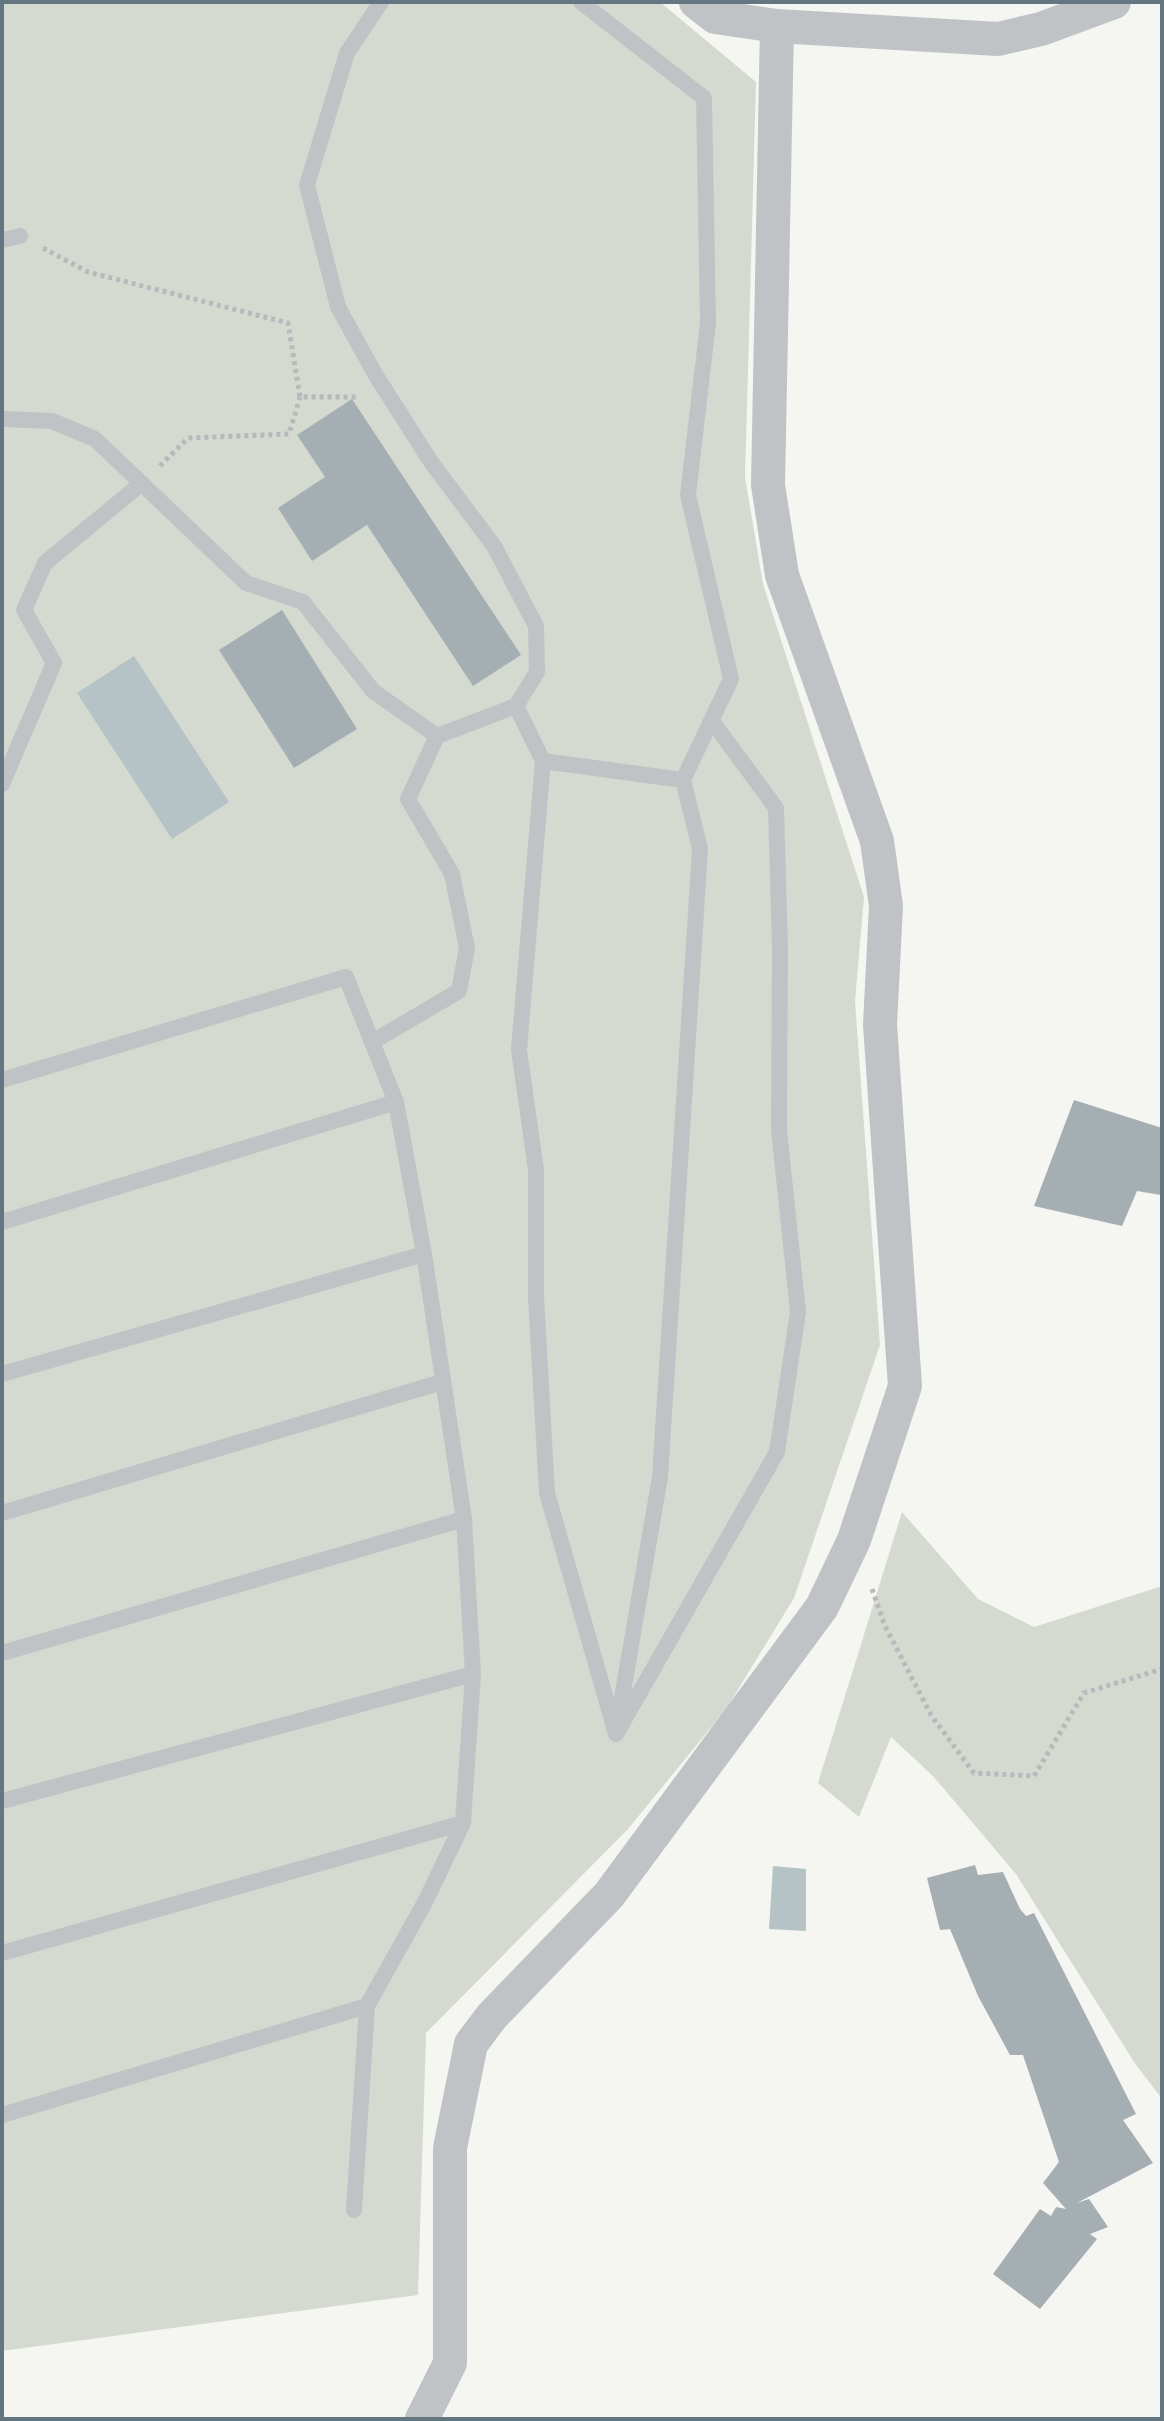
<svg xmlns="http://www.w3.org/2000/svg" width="1164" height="2421" viewBox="0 0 1164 2421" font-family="'Work Sans',sans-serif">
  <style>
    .green { fill: #d5dad1 }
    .water { fill: #b5c2c6 }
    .building { fill: #a5aeb3 }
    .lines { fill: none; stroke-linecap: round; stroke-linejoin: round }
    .path { stroke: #b7babd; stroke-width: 5; stroke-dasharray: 4 4; stroke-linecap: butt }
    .lane { stroke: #bfc3c6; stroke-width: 16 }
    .street { stroke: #bfc3c6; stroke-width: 34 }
  </style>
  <rect width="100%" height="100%" fill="#f5f5f2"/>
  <path class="green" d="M2,2H660L756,82L745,477L763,584L864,897L855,1001L880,1345L794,1598L726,1709L628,1829L426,2033L418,2295L2,2351Z
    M902,1512L978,1599L1034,1627L1162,1586V2099L1134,2062L1016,1874L933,1776L891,1737L859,1817L818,1783Z"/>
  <path class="water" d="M134,656L229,802L172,839L77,693Z
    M773,1866L806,1869V1931L769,1929Z"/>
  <path class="building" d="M352,399L521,655L473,686L367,525L312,561L278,508L325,477L297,435Z
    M282,610L357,729L294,768L219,650Z
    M1074,1100L1162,1128L1161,1195L1137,1191L1122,1226L1034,1206Z
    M975,1865L978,1875L1003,1872L1020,1909L1026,1916L1034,1913L1136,2114L1123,2120L1153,2163L1077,2203L1089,2199L1108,2227L1090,2234L1097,2239L1040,2309L993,2274L1040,2209L1051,2216L1056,2207L1066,2209L1043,2183L1059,2162L1023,2055H1010L978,1996L950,1929L940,1930L927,1878Z"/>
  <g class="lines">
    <path class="path" d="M43,248L88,272L288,323L300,397H357
      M160,466L188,438L289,434L300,397
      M872,1589L885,1626L931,1715L974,1773L1034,1776L1084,1693L1162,1669"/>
    <path class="lane" d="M2,240L20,236
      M2,419L52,421L95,439L246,583L303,602L373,691L437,736L516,706L537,672L536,626L494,546L431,462L375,374L338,307L307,185L347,53L381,2
      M516,706L543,761L519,1050L536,1170V1297L547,1493L616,1734
      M543,761L683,780L731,679L688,495L708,323L704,98L581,2
      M2,784L54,663L24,610L45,563L142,483
      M372,1042L459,991L467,948L452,874L408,799L437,736
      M2,1080L346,977L396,1102L424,1254L464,1519L473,1674L463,1823L2,1953
      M2,1222L396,1102
      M2,1374L424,1254
      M2,1513L442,1382
      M2,1653L464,1519
      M618,1721L660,1477L700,849L683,780
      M616,1734L777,1452L798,1312L779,1130L780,948L776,808L712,721
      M2,1801L473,1674
      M2,2115L367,2006
      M354,2210L367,2006L425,1902L463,1823"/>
    <path class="street" d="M696,2L715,17L777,26L998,39L1041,29L1114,2
      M422,2419L450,2363V2148L471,2044L492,2016L609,1895L822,1607L854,1540L905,1386L880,1025L886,906L877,841L782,575L768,485L777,26"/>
  </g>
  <rect width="1164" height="2421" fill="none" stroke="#657683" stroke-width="8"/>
</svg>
